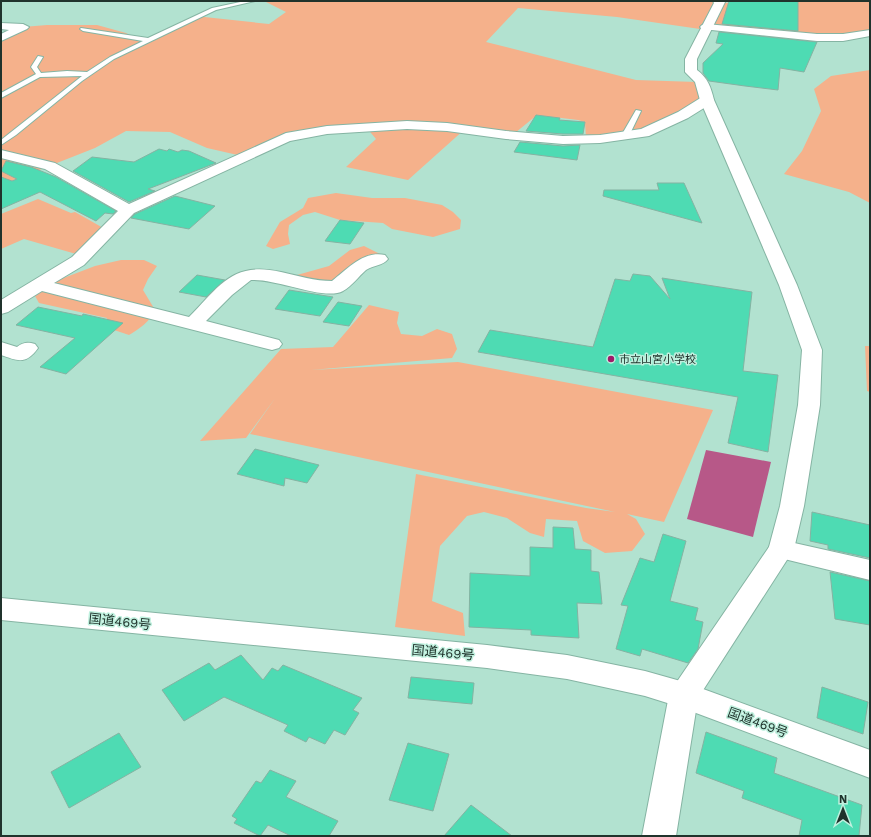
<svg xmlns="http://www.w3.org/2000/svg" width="871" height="837" viewBox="0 0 871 837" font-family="'Work Sans','Noto Sans JP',sans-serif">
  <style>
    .green { fill: #f5b18b }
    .water { fill: #b75888 }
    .building { fill: #4edbb3; stroke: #84b3a2 }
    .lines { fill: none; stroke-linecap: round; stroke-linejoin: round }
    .lane-casing { stroke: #85b4a3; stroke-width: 2 }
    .street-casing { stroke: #85b4a3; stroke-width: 2 }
    .secondary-casing { stroke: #85b4a3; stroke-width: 2 }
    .highway-casing { stroke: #85b4a3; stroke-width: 2 }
    .lane { fill: #fff; fill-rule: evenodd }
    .street { fill: #fff; fill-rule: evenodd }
    .secondary { fill: #fff; fill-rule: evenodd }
    .highway { fill: #fff; fill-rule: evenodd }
    .poi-dot { fill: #9f1a69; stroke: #bff0de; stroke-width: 1.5 }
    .labels { text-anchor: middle; stroke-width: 3; stroke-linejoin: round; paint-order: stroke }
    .poi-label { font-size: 11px; fill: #20332c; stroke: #bff0de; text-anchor: start }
    .near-street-label { font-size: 13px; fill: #20332c; stroke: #bff0de }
  </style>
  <rect width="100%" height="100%" fill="#b2e2d0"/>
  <path class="green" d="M264,1H714L715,3L700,29L617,17L518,8L486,42L636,80L697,82L707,100L644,133L586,138L585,122L578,120L537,115L515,133L465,129L408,180L346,167L376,139L366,127L330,129L242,156L207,148L170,132L126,131L95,148L1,185V40L23,27L47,25H97L126,33L135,38H150L195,16L269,24L286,12Z
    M720,1H870V33L824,38L707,24L720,2L762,7Z
    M870,70V203L849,192L784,174L802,151L821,111L814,89L831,76Z
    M336,193L372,198H405L442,205L453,212L461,220L460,229L433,237L392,229L383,223L340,220L315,212L303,215L289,225L288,234L290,244L273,249L266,246L280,222L303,208L308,198Z
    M38,199L71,213L75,212L105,229L83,256L24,239L1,249V214Z
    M364,246L380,254L333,284L290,277L329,266L350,250Z
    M121,260H144L157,266L148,279L143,290L155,310C150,322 139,329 129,335L105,327L107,318L39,303L35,296L61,279L95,266Z
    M369,305L399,312L397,323L401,334L422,336L437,329L452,334L457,349L452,358L311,370L458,362L713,410L664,522L627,514L636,519L645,534L632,551L605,553L583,541L577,521L546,519L544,537L530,533L507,518L484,512L467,516L440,546L432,601L463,613L465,636L395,627L416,474L586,508L615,512L250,434L276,397L246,438L200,441L281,349L333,347Z
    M865,346H870V392L867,391Z"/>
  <path class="water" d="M706,450L771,462L753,537L687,519Z"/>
  <path class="building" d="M729,1H798V31L722,24Z
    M719,32L817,42L804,72L780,68L778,90L745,86L709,81L703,73V63L723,44L716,43Z
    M536,115L560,118L559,120L585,122L583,134H563L526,131Z
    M520,142L563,146L580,145L577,160L514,152Z
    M159,149L167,151L169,149L178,152L182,150L189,151L216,163L148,189L155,191L129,202L73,171L92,157L134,162Z
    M6,161L31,167L56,177L116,211L113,214L105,213L96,221L40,192L1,209V177L12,181L17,179L1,171Z
    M657,183H684L702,223L603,196L604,190H659Z
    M175,196L215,206L189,229L131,218L135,214Z
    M340,220L364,223L350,244L325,241Z
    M633,274L650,276L670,299L662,278L752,292L743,371L778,375L768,452L728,443L738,397L478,352L490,330L593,347L615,279L630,281Z
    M197,275L225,280L206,297L179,292Z
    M289,290L333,297L320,316L275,309Z
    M338,302L362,306L349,326L323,322Z
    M38,307L82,316L83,314L123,323L66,374L40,367L75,338L16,325Z
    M255,449L319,465L307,483L285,478L284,486L237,474Z
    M812,512L870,525V558L828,549V545L810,541Z
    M553,527L573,528L575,549L591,550V571L599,572L602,604L577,603L579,638L531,635V630L469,627L470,573L530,576V547L553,548Z
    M663,534L686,541L670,601L698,608L695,620L703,622L698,649L688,663L642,649L640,656L616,649L628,606L621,605L640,558L654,562Z
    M830,572L870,581V625L835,619Z
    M241,655L263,680L272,668L278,671L283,665L362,698L353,710L359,713L345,735L334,730L325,744L309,737L306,742L284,731L288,725L224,697L184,721L162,690L209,663L215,670Z
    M411,677L474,683L472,704L408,698Z
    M822,687L868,702L863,734L817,718Z
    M706,732L777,758L774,773L862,805L859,836H799L802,820L742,798L744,791L696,773Z
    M119,733L141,767L69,808L51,772Z
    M408,743L449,754L433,811L389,800Z
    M270,770L296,781L286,797L338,821L329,836H291L268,825L260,836L234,823L237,819L232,816L256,781L261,783Z
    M471,805L512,836H444Z"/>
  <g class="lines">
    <g class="lane-casing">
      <path id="lane" d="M245,1H255L216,10L114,59L82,81L16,135L1,145V140L82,76L40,77L1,98V93L36,74L31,67L38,56L43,57L37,67L41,73L67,71L87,72L110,57L143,41L83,31L80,29L81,28L148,38L212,8Z
        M636,110L641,111L628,138H622L621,136Z"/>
    </g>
    <g class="street-casing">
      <path id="street" d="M1,23L23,24L29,27L27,29L1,41V34L9,30L1,29Z
        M706,24L817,34H843L870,30V36L843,41H817L702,29L700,27L702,25Z
        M707,96L712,97L714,100L712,103L688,118L649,136L600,143L563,144L506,139L447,131L407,129L327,134L290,141L134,213L84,265L54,283L189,317C220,286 232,261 281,272C298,276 315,281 332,281C347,269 364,250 385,255L388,259C383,266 373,265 366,270C359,276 352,286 343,291C324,301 276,278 251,280L232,295L206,321L279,340L282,344L279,348L272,350L42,291L8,312L1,314V300L72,257L118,211L45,169L1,158V150L55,163L129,204L286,133L327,126L407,121L447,123L506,131L563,136L600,135L641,129L678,112L702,97Z
        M1,342L17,347C23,342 28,342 35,344L38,348C26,365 18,361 1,355Z
        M781,540L870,560V580L772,556L768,549L772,542Z"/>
    </g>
    <g class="secondary-casing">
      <path id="secondary" d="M713,1L725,2L697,59V70C708,78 711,88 714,100L797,285L822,350L820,405L804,506L794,549L698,698L676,836H642L669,695L674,686L769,547L780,506L798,405L802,350L779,285L700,100L695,82L685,72V59L714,3Z"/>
    </g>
    <g class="highway-casing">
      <path id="highway" d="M1,598L487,645L567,655L645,671L684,682L870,750V778L680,707L645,696L567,679L487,668L1,620Z"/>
    </g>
    <use href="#lane" class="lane"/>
    <use href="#street" class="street"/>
    <use href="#secondary" class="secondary"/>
    <use href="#highway" class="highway"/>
  </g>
  <circle class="poi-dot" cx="611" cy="359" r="4"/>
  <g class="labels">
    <g class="poi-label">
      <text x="619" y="363">市立山宮小学校</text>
    </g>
    <g class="near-street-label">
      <text transform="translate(120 621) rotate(6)" y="5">国道469号</text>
      <text transform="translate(443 652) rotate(5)" y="5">国道469号</text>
      <text transform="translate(758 722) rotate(20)" y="5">国道469号</text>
    </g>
  </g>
  <rect width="871" height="837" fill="none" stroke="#20332c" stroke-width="4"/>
  <g transform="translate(843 809)" stroke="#bff0de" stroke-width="3" paint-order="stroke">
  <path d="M0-3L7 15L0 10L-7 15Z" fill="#20332c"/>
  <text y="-6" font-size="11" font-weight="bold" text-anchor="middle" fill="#20332c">N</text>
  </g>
</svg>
